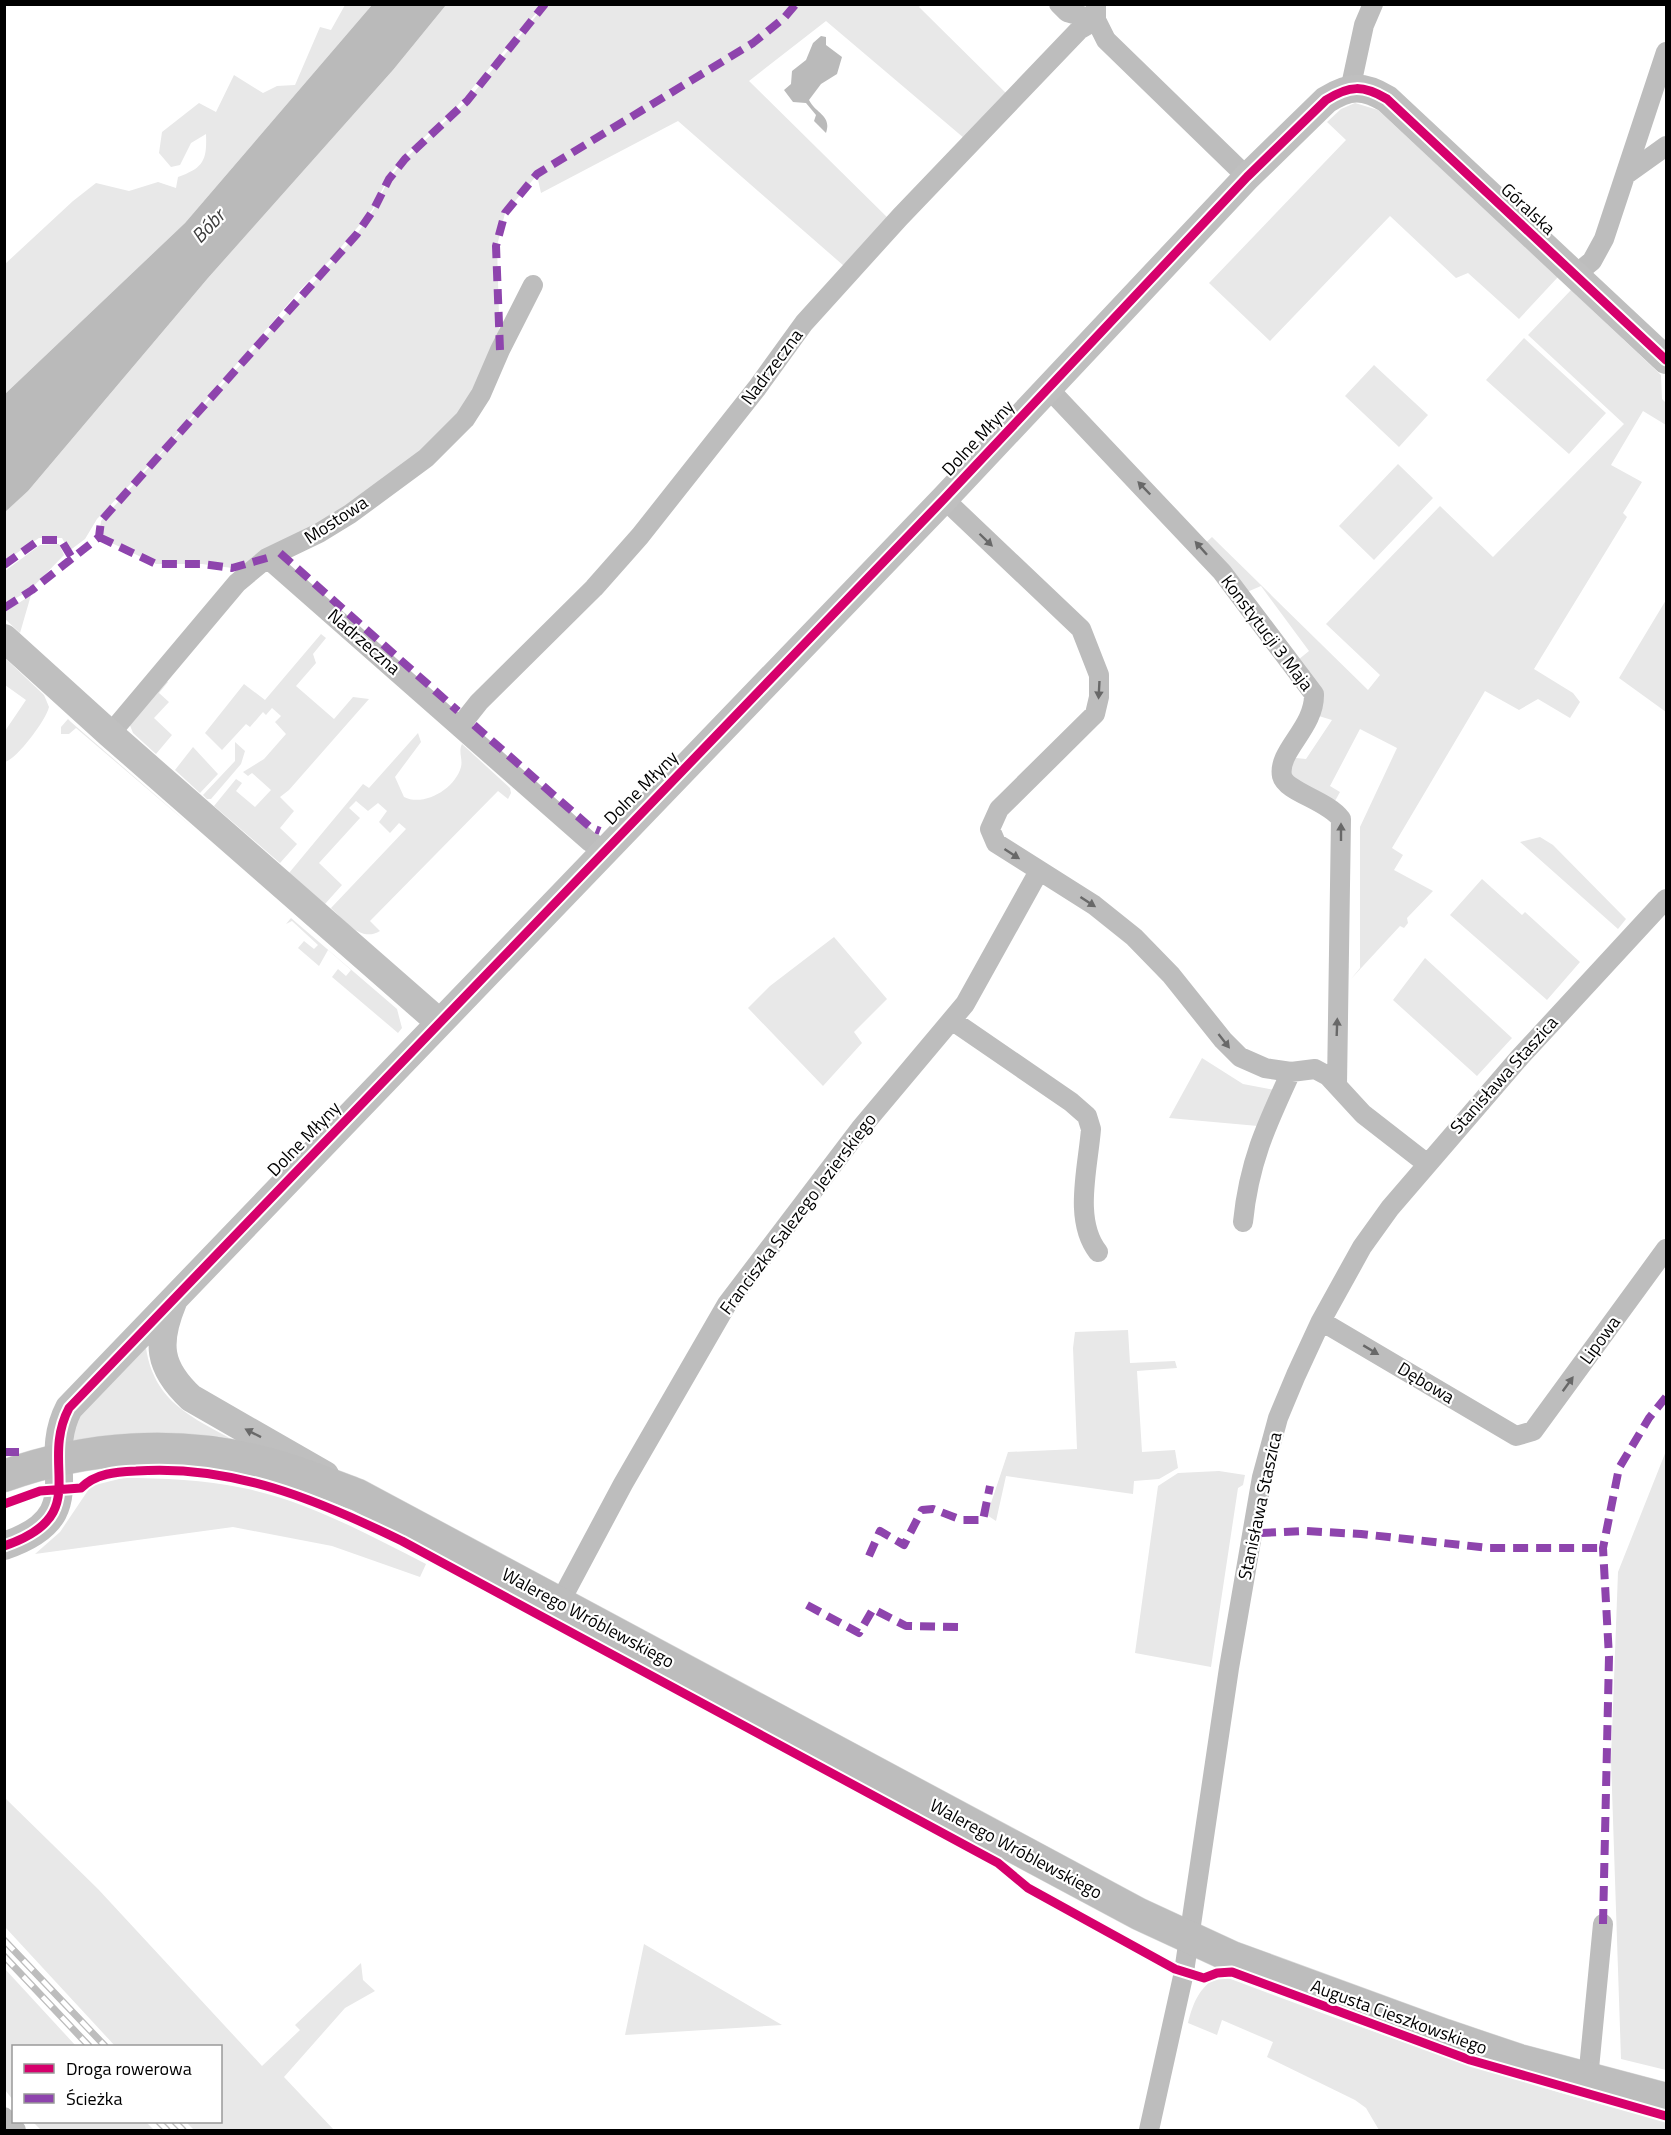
<svg xmlns="http://www.w3.org/2000/svg" width="1671" height="2135" viewBox="0 0 1671 2135" font-family="'Titillium Web',sans-serif">
  <style>
    .green { fill: #e8e8e8 }
    .water { fill: #bababa }
    .lines { fill: none; stroke-linecap: round; stroke-linejoin: round }
    .primary-casing { stroke: #dbdbdb; stroke-width: 33 }
    .street { stroke: #bdbdbd; stroke-width: 20 }
    .secondary { stroke: #bfbfbf; stroke-width: 28 }
    .primary { stroke: #bdbdbd; stroke-width: 32 }
    .rail-casing { stroke: #bdbdbd; stroke-width: 7 }
    .rail { stroke: #fff; stroke-width: 4.5; stroke-dasharray: 14; stroke-linecap: butt }
    .quiet { stroke: #8e44ad; stroke-width: 8; stroke-dasharray: 15 8; stroke-linecap: butt }
    .cycleway-casing { stroke: #fff; stroke-width: 13 }
    .cycleway { stroke: #d6006c; stroke-width: 9 }
    .oneway { fill: #686868 }
    .oneway2 { fill: #696969 }
    .labels { text-anchor: middle; stroke-width: 4.5; stroke-linejoin: round; paint-order: stroke }
    .street-label { font-size: 18px; fill: #000; stroke: #fff }
    .water-label { font-size: 20px; font-style: italic; fill: #3e3e3e; stroke: #fff }
  </style>
  <rect width="100%" height="100%" fill="#fff"/>
  <path class="green" d="M345,5H372L185,223L5,394V264L73,201L96,183L129,191L158,182L176,188L178,177C204,168 207,160 206,134L191,143L180,165L171,167L159,153L162,132L199,103L216,112L234,75L263,93L277,86L295,85L320,27L331,30Z
    M446,5H543L453,111L404,156L389,176L372,210L332,258L300,290L165,448L97,519L85,539L69,551L62,538H39L5,561L4,512L28,491L208,278L393,70Z
    M545,5H921L919,7L1013,100L971,144L826,21L749,81L894,224L852,273L678,121L541,193L537,175L505,213L497,246L500,350L481,394L426,458L267,558L232,568L202,564H156L99,537L101,521L357,234L374,209L389,179L405,159L467,101Z
    M1355,103L1378,110L1558,277L1519,319L1468,273L1456,278L1390,216L1270,341L1209,283L1346,140L1327,122L1341,109Z
    M1571,290L1661,375L1662,399L1666,403V425L1643,411L1611,465L1642,482L1623,513L1627,517L1534,669L1573,693L1580,702L1570,718L1538,699L1519,710L1485,691L1392,848L1403,855L1394,870L1433,891L1407,918L1408,923L1404,928L1400,926L1351,979L1360,968V827L1397,748L1360,729L1330,786L1340,792L1335,801L1289,787L1286,757L1306,759L1332,720L1312,714L1293,664L1309,651L1261,586L1240,595L1200,548L1212,537L1368,690L1380,675L1326,624L1440,506L1493,557L1624,424L1528,335Z
    M1524,338L1606,413L1569,454L1486,380Z
    M1374,365L1428,415L1399,447L1345,396Z
    M1398,464L1433,498L1374,560L1339,526Z
    M59,544L64,555L29,591L5,604V571L40,545Z
    M31,595L20,633L5,619V612Z
    M1666,600V712L1619,678Z
    M321,634L326,638L313,654L316,663L296,686L334,719L353,697L369,699L289,790L280,797L294,811L280,828L297,844L280,863L214,806L236,779L242,783L236,791L255,807L271,790L252,773L248,776L243,772L264,759L286,734L275,722L281,716L272,708L266,715L263,712L250,727L246,724L222,750L205,733L244,684L265,700Z
    M5,658L44,695L49,707C46,720 17,759 5,762V731L26,700L5,685Z
    M164,679L168,682L159,693L169,702L154,718L172,735L156,754L133,733L129,723Z
    M68,719L71,722L199,833L76,728L69,734H61V727Z
    M418,733L421,742L395,777L404,797C424,807 455,789 461,767C463,759 458,752 462,744L510,788L511,793L508,799L498,791L370,921L380,931C361,943 344,920 331,908L406,829L399,823L390,833L379,822L387,811L378,803L368,811L356,801L349,808L360,818L319,863L342,885L325,904L289,873L363,784L369,788Z
    M235,742L245,751L241,764L211,799H207L203,795L235,761Z
    M193,747L218,774L200,793L175,770Z
    M1540,837L1553,845L1626,919L1618,929L1520,842Z
    M1482,879L1522,915L1525,912L1580,962L1547,1000L1450,915Z
    M291,918L397,1009L402,1028L398,1033L332,977L338,969L346,976L351,970L328,950L319,966L298,948L304,941L314,949L318,945L292,921L286,924Z
    M834,937L887,999L854,1032L862,1043L823,1086L748,1008L770,986Z
    M1425,958L1512,1038L1477,1076L1393,1000Z
    M1202,1058L1243,1084L1275,1090L1258,1126L1169,1118Z
    M1128,1330L1130,1363L1175,1361L1177,1368L1137,1371L1142,1452L1175,1450L1178,1468L1159,1479L1134,1481L1133,1494L1006,1476L996,1521L987,1515L1008,1452L1077,1449L1073,1348L1075,1332Z
    M146,1348C155,1408 201,1420 247,1448L72,1443L75,1416Z
    M1666,1451V2070L1621,2059L1611,1760L1618,1572Z
    M1219,1471L1245,1475L1243,1485L1238,1488L1211,1667L1135,1653L1158,1486L1178,1473Z
    M123,1478C164,1478 204,1480 243,1488C308,1501 367,1534 426,1564L420,1577L332,1546L233,1527L35,1554L60,1532L91,1486Z
    M5,1798L98,1889L262,2066L300,2030L295,2025L361,1963L363,1980L375,1991L345,2008L284,2077L334,2130H194L186,2122H220V2046H115L5,1927Z
    M644,1944L782,2025L625,2035Z
    M5,1969L76,2046H14L13,2100L5,2090Z
    M1217,1977L1228,1978C1372,2032 1517,2085 1666,2121V2130H1379L1366,2108L1355,2100L1267,2057L1273,2042L1222,2020L1217,2035L1188,2023C1193,2003 1199,1988 1217,1977Z
    M33,2122H146L154,2130H41Z"/>
  <path class="water" d="M372,5H446L393,70L208,278L28,491L5,512V394L185,223Z
    M821,36L826,37V45L842,57L837,74L821,84L809,100C816,114 832,115 826,133L814,121L816,115L806,103L793,102L784,90L791,84L792,71L806,60L813,43Z"/>
  <g class="lines">
    <g class="primary-casing">
      <path id="primary" d="M4,1476C87,1446 177,1440 262,1462C295,1470 326,1483 358,1495L1139,1914L1232,1957L1445,2035L1519,2060L1666,2099"/>
    </g>
    <path class="street" d="M1059,4L1067,12L1096,20
      M1096,4V20L1106,40L1247,177
      M1350,90L1364,25L1373,4
      M1627,174L1666,146
      M1575,275L1592,261L1604,239L1666,52
      M1048,388L1222,572L1314,694C1315,728 1277,751 1282,776C1286,792 1327,800 1341,819L1337,1085
      M944,499L1081,629L1099,675V697L1095,714L999,809L990,829L996,843L1094,905L1134,937L1171,975L1223,1040L1240,1057L1265,1068L1291,1072L1315,1069L1328,1076L1363,1114L1426,1163
      M267,558L590,842L605,849
      M460,726L479,702L594,588L640,536L757,388L804,323L900,217L1079,30L1096,20
      M110,734L237,583L267,558L319,533L350,514L426,458L465,419L481,394L500,350L533,285
      M953,1021L1071,1102L1087,1116L1091,1129C1088,1168 1073,1220 1098,1252
      M1243,1222C1249,1162 1266,1126 1291,1072
      M1321,1321L1516,1436L1533,1431L1666,1249
      M560,1602L623,1484L727,1304L860,1129L965,1004L1039,871
      M1588,2079L1603,1924
      M4,2117L16,2130
      M1149,2130L1184,1972L1229,1668L1262,1477L1278,1418L1296,1375L1321,1321L1362,1247L1390,1208L1520,1057L1666,899"/>
    <path class="secondary" d="M4,638L110,734L439,1022
      M173,1302C156,1343 158,1367 191,1398L325,1475
      M4,1546C95,1515 38,1467 69,1408L944,499L1247,177L1326,100C1350,85 1363,85 1387,99L1666,360"/>
    <use href="#primary" class="primary"/>
    <g class="rail-casing">
      <path id="rail" d="M4,1940L105,2046
        M4,1956L89,2046
        M159,2122L167,2130
        M175,2122L183,2130"/>
    </g>
    <use href="#rail" class="rail"/>
    <path class="quiet" d="M500,350L496,246L505,213L537,174L753,43L784,18L796,4
      M99,537L156,564H202L232,568L267,558
      M280,553L458,711
      M4,565L39,540H61L72,558
      M4,608L32,590L99,537L101,521L357,234L374,209L389,179L405,159L467,101L545,4
      M474,725L590,827L600,831
      M4,1452H19
      M1261,1533L1305,1531L1361,1534L1489,1548H1603
      M869,1556L880,1531L904,1545L922,1510L933,1509L962,1520H983L990,1486
      M807,1605L859,1633L873,1609L906,1626L958,1627
      M1603,1924L1609,1657L1603,1548L1619,1468L1649,1418L1666,1397"/>
    <g class="cycleway-casing">
      <path id="cycleway" d="M4,1504L40,1491L81,1488C96,1473 116,1472 136,1471C232,1464 318,1500 402,1541L972,1849L998,1863L1028,1888L1175,1969L1204,1978L1217,1973L1232,1972L1470,2060L1666,2116
        M4,1546C95,1515 38,1467 69,1408L944,499L1247,177L1326,100C1350,85 1363,85 1387,99L1666,360"/>
    </g>
    <use href="#cycleway" class="cycleway"/>
  </g>
  <defs><path id="oneway-solid" d="M-6-.8H1V-3.2L6.5 0L1 3.2V.8H-6Z" transform="scale(1.5)"/></defs>
  <g class="oneway">
    <use href="#oneway-solid" transform="translate(1144 488) rotate(-134)"/>
    <use href="#oneway-solid" transform="translate(986 540) rotate(44)"/>
    <use href="#oneway-solid" transform="translate(1201 548) rotate(-132)"/>
    <use href="#oneway-solid" transform="translate(1099 690) rotate(93)"/>
    <use href="#oneway-solid" transform="translate(1341 832) rotate(-90)"/>
    <use href="#oneway-solid" transform="translate(1012 854) rotate(33)"/>
    <use href="#oneway-solid" transform="translate(1088 902) rotate(33)"/>
    <use href="#oneway-solid" transform="translate(1337 1027) rotate(-88)"/>
    <use href="#oneway-solid" transform="translate(1224 1041) rotate(52)"/>
    <use href="#oneway-solid" transform="translate(1371 1350) rotate(31)"/>
    <use href="#oneway-solid" transform="translate(1568 1384) rotate(-54)"/>
  </g>
  <use class="oneway2" href="#oneway-solid" transform="translate(253 1433) rotate(-153)"/>
  <g class="labels">
    <g class="street-label">
      <text transform="translate(1528 209) rotate(43)" y="6">Góralska</text>
      <text transform="translate(772 367) rotate(-53)" y="6">Nadrzeczna</text>
      <text transform="translate(978 438) rotate(-47)" y="6">Dolne Młyny</text>
      <text transform="translate(336 520) rotate(-33)" y="6">Mostowa</text>
      <text transform="translate(1267 633) rotate(53)" y="6">Konstytucji 3 Maja</text>
      <text transform="translate(364 642) rotate(41)" y="6">Nadrzeczna</text>
      <text transform="translate(641 788) rotate(-45)" y="6">Dolne Młyny</text>
      <text transform="translate(1504 1075) rotate(-48)" y="6">Stanisława Staszica</text>
      <text transform="translate(304 1139) rotate(-46)" y="6">Dolne Młyny</text>
      <text transform="translate(798 1214) rotate(-53)" y="6">Franciszka Salezego Jezierskiego</text>
      <text transform="translate(1600 1340) rotate(-54)" y="6">Lipowa</text>
      <text transform="translate(1426 1383) rotate(31)" y="6">Dębowa</text>
      <text transform="translate(1260 1506) rotate(-78)" y="6">Stanisława Staszica</text>
      <text transform="translate(588 1618) rotate(28)" y="6">Walerego Wróblewskiego</text>
      <text transform="translate(1016 1849) rotate(28)" y="6">Walerego Wróblewskiego</text>
      <text transform="translate(1399 2017) rotate(20)" y="6">Augusta Cieszkowskiego</text>
    </g>
    <g class="water-label">
      <text transform="translate(208 226) rotate(-47)" y="7">Bóbr</text>
    </g>
  </g>
  <rect width="1671" height="2135" fill="none" stroke="#000000" stroke-width="12"/>
  <rect x="12" y="2045" width="210" height="78" fill="#ffffff" stroke="#999999" stroke-width="1.5"/>
  <rect x="24" y="2064" width="30" height="9" fill="#d6006c" stroke="#999999" stroke-width="1.5"/>
  <text x="66" y="2075" font-size="18" fill="#000000">Droga rowerowa</text>
  <rect x="24" y="2094" width="30" height="9" fill="#8e44ad" stroke="#999999" stroke-width="1.5"/>
  <text x="66" y="2105" font-size="18" fill="#000000">Ścieżka</text>
</svg>
